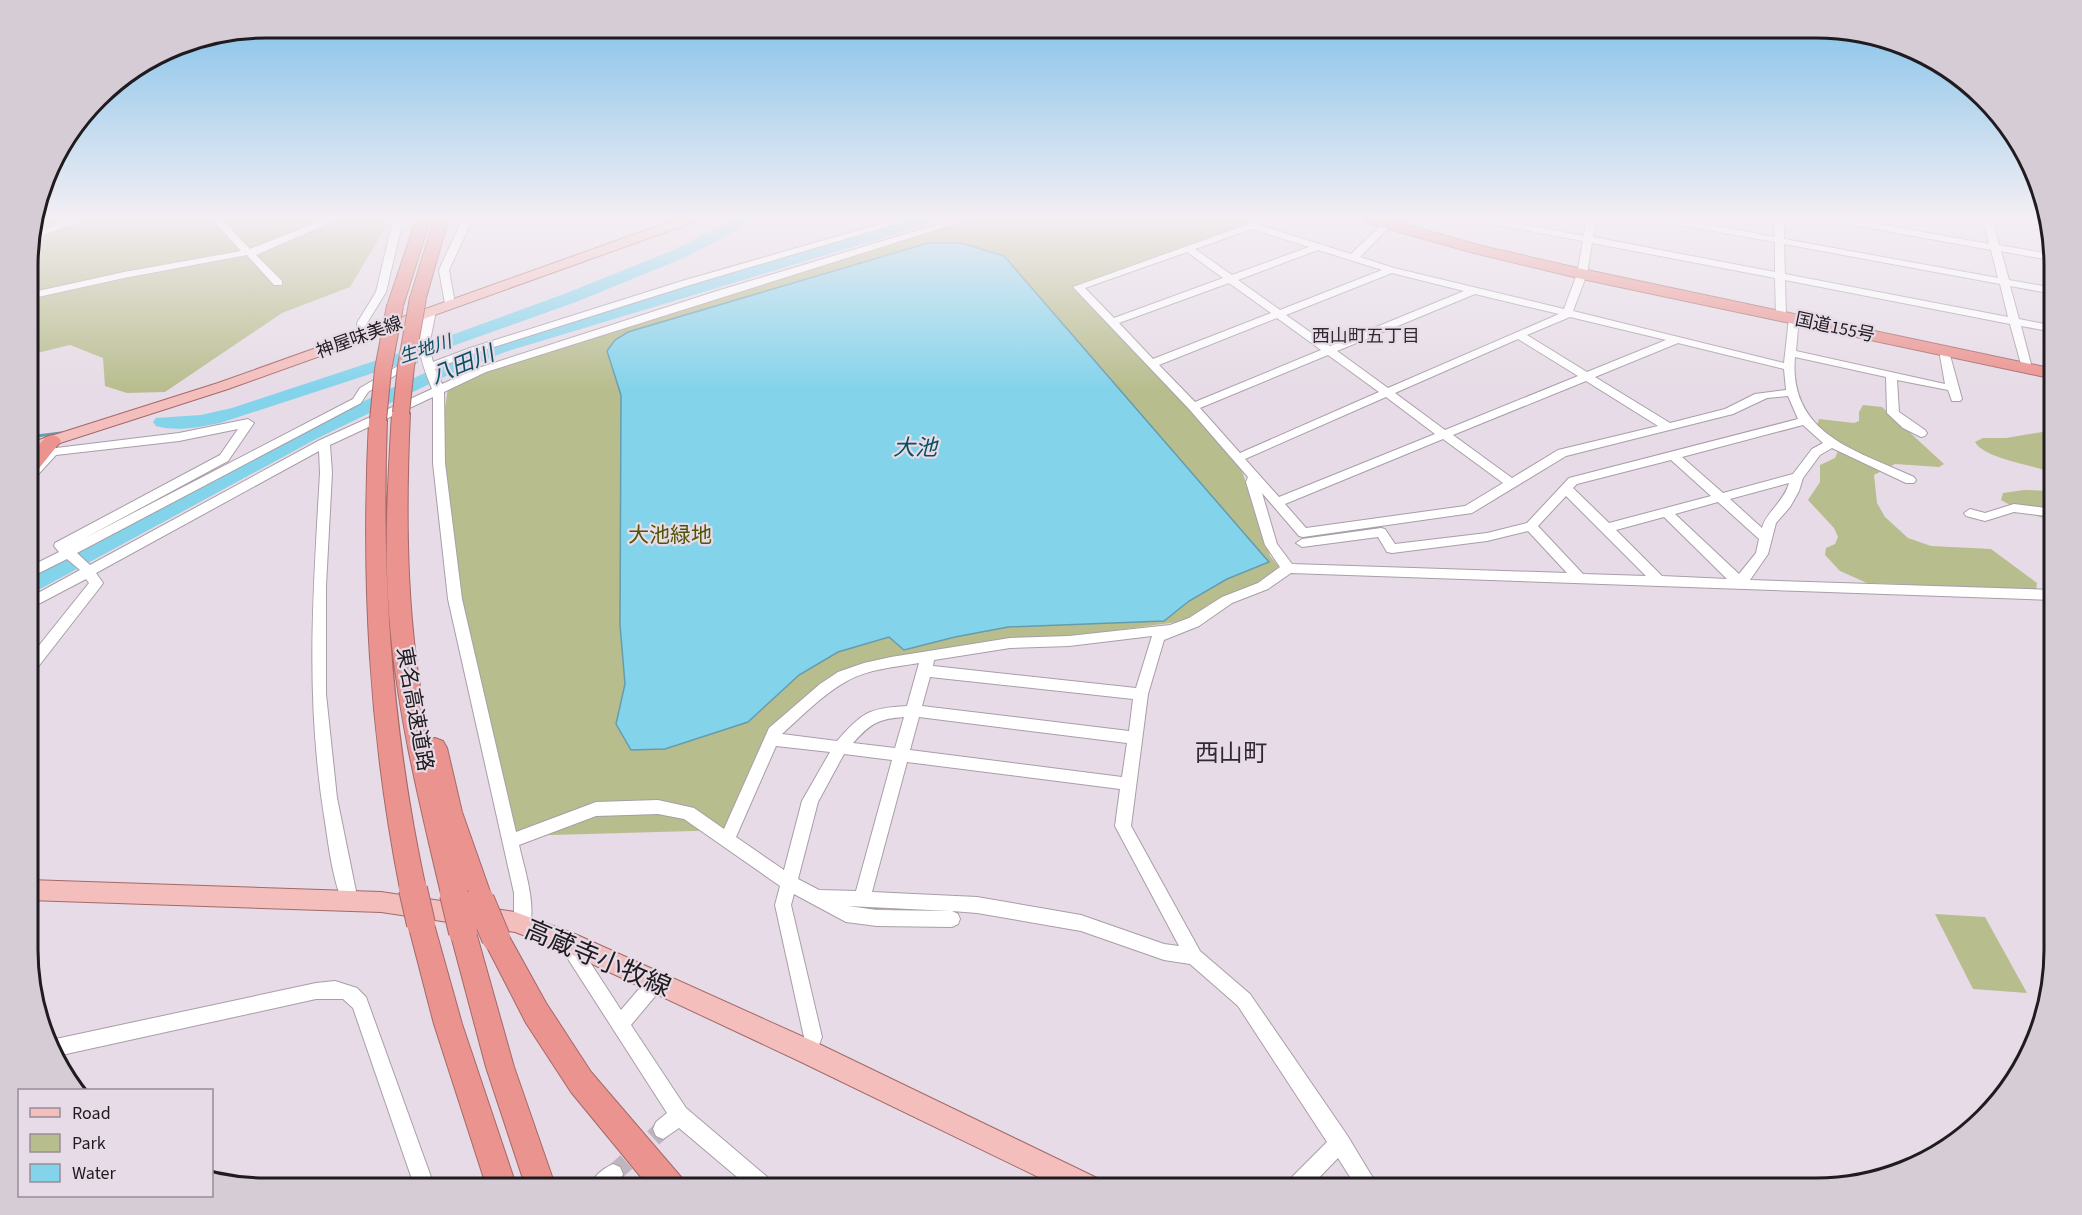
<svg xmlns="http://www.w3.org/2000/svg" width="2082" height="1215" viewBox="0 0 2082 1215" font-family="'Source Sans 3','Noto Sans JP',sans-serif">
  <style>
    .green { fill: #b8bd8e }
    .water { fill: #83d3eb; stroke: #659cae; stroke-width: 1.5 }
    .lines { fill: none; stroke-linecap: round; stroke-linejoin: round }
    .stream { stroke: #659cae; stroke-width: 3 }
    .river { fill: #83d3eb; fill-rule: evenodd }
    .minor-tunnel { stroke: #beb5be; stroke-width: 18; stroke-dasharray: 18 9; stroke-linecap: butt }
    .minor-casing { stroke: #a89ea8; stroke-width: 2 }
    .major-casing { stroke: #a46968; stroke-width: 2 }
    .highway-casing { stroke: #a46968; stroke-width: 2 }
    .minor { fill: #fff; fill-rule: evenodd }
    .major { fill: #f3bebc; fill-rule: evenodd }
    .highway { fill: #eb938f; fill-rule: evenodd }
    .highway-bridge-far1-casing { stroke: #a46968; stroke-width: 18; stroke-linecap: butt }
    .highway-bridge-casing { stroke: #a46968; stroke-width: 30; stroke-linecap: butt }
    .highway-bridge-far1 { stroke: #eb938f; stroke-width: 16 }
    .highway-bridge { stroke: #eb938f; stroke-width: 28 }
    .labels { text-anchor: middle; stroke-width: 4.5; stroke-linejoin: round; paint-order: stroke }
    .far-street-label { font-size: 18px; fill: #1f1b1f; stroke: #e6dbe6 }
    .far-neighbourhood-label { font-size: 18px; fill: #322a32; stroke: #e6dbe6 }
    .far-water-label { font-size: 18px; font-style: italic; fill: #084f61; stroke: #e6dbe6 }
    .park-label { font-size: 21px; fill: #505405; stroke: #e6dbe6 }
    .street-label { font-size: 21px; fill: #1f1b1f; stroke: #e6dbe6 }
    .water-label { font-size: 22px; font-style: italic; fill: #084f61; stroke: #e6dbe6 }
    .quarter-label { font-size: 24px; fill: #322a32; stroke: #e6dbe6 }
    .near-street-label { font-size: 26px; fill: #1f1b1f; stroke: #e6dbe6 }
    .rim { fill: none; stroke: #1f1b1f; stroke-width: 3 }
  </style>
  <rect width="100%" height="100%" fill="#e6dbe6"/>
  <path class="green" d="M33,220H390L350,287L282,313L165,392L127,393L105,386L103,358L70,345L29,355V235Z
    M969,220H1257L1243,227L1074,286L1186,404L1241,468L1270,556L1281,569L1192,620L869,664L790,712L728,830L516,836L460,597L444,462L443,421L448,388L483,372Z
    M1863,405L1882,407L1944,464L1939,467L1895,464L1874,475L1877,503L1885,517L1908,538L1931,546L1991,549L2037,583L2036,590H1962L1903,584L1867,583L1840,571L1825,555L1826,548L1835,544L1838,537L1834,528L1808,500L1820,482V465L1835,458L1841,444L1817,425L1819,419L1854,423L1859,421V412Z
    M2054,430V474C2034,464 1986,460 1975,442L1983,438H2006Z
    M2024,490L2054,491V521L2023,512L2001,500L2003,493Z
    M1935,914L1985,917L2027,993L1973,989Z"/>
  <path class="water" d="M928,243H961L1004,256L1269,562L1227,579L1189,601L1164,621L1008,627L955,637L904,650L889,637L838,652L799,675L748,722L665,749L631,750L616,724L625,684L620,625L621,395L607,351L615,340L628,332Z"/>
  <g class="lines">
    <path class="stream" d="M29,437L61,433"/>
    <path class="river" d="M732,220H751L728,235L686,257L576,302L416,359L220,423C199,427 177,432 156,426L153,422L156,418L201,415L232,408L435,341L564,294L674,250Z
      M911,220H935L932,223L505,352L448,375L316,439L29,595V577C181,495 332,409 493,344Z"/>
    <path class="minor-tunnel" d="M613,1174L663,1129"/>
    <g class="minor-casing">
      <path id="minor" d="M70,220H84L29,240V234Z
        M213,220H223L250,249L322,220H336L256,255L282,281V285H274L247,255L124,278L29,299V293L124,272L241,251Z
        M393,220H403L386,292L367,323V337H359L357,323L376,292Z
        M462,220H472L449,270L455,304L450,307L445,304L439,270Z
        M894,220H909L690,285L478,352L435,369L442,384L478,368L717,291L952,220H967L486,372L444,392L445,463L462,599L516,832L596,802L658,800L694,808L724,829L769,728L820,684L838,672L864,663L891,657L1010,638L1069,636L1170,625L1189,618L1222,597L1258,583L1280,567L1265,545L1246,482L1248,477L1189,409L1073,287L1249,224L1254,220H1265L1259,225L1351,254L1386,220H1396L1360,257L1394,268L1564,309L1577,274L1583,241L1487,223L1482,220H1501L1584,236L1586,220H1596L1593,237L1775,272V242L1668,223L1663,220H1683L1775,237L1774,220H1784V239L1998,278L1991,250L1842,223L1837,220H1857L1989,244L1983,220H1993L1999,245L2054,255V261L2001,251L2009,280L2054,288V294L2010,286L2019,319L2054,326V332L2021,326L2032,368L2027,371L2022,368L2010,324L1785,280L1786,316L1781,319L1776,316L1775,278L1592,243L1587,274L1573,311L1784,363L1789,318L1794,315L1799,318L1796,351L1945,384L1939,350L1944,347L1948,348L1962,399L1960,401H1952L1948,390L1897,380L1899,412L1925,430L1927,433L1925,436L1921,437L1903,428L1887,413L1886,377L1795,357C1788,435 1858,451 1914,477L1916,480L1914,483H1906L1832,448L1820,455L1803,478L1799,491L1790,507L1776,523L1768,554L1750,580L2054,590V600L1291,573L1268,589L1232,603L1199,626L1164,640L1148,694L1131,826L1200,951L1250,994L1347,1135L1379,1188H1357L1338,1158L1309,1188H1285L1288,1181L1327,1142L1238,1006L1190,964L1164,960L1081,931L977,913L952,911L958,914L960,919L958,924L952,927L877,926L846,922L794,894L791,905L822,1037L814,1058L808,1061L802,1058L799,1052L804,1037L775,905L780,886L684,819L658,814L596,816L519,845C524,868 538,908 528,931L522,933L516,931L514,925V893L448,599L433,463V397L330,445L332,473L326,586V694L337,798L358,901L356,906L350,909L344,906C333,881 329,849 325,822C305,700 313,594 320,473L319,451L96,573L103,583L101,586L34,672L29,673V658L89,583L86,579L29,609V598L80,570L67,559L29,578V567L59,552L54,546L55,543L220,455L238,429L179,441L56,455L33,480L29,481V470L48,449L179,433L248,419L254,423L228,461L83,539L353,399L360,388L408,360H416L417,362L368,392L361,403L77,553L90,565L320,440L432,389C420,359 413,341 427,309L431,308L436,311L429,346L433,362L470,348L682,281ZM1252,229L1309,247L1232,275L1195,249ZM1784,244L2000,284L2008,317L1785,274ZM1318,250L1382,270L1280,310L1238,280ZM1187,252L1223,278L1114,318L1085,288ZM1392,273L1464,291L1330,346L1286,315ZM1229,283L1271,313L1153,359L1119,323ZM1475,294L1559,314L1388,388L1337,351ZM1570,317L1666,340L1587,372L1527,335ZM1277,318L1321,350L1195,402L1159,365ZM1518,339L1578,376L1445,430L1395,393ZM1678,343L1784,369L1786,390L1755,394L1725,409L1670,423L1595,377ZM1328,355L1379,392L1240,453L1200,408ZM1586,381L1658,426L1558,450L1512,478L1453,435ZM1788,396L1798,419L1569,478L1527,523L1487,533L1395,544L1385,529L1381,528L1302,539L1296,543L1302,547L1378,537L1387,552L1392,553L1487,541L1528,531L1567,573L1292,564L1277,544L1262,493L1299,536L1303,537L1472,513L1566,456L1733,414L1767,398ZM1386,397L1435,434L1279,497L1245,459ZM1803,425L1823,443L1812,449L1793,474L1723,493L1682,457ZM1443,439L1503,483L1465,506L1306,528L1285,504ZM1671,460L1711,496L1609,523L1573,488L1577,484ZM1789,483C1784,502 1766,512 1762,528L1730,499ZM1566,496L1646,576L1583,574L1538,526ZM1718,502L1759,539L1756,553L1739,574L1675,514ZM1664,517L1727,579L1662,576L1616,530ZM1152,636L1136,688L933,666L934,660L1010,648L1069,646ZM919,663L907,706C868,708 862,713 837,741L782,734C802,716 823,694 847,681C868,669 896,667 919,663ZM930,677L1133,699L1129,731L922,706ZM904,717L895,748L853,743C871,723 878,719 904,717ZM919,717L1127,743L1122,777L910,750ZM776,746L830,752L802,801L784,870L736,837ZM844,754L892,760L856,891L819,890L798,879L818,802ZM907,762L1120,789L1115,826L1179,946L1164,944L1081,915L977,897L872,892ZM848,906L950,911L877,910Z
        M2023,220H2045L2047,226Z
        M2014,504L2054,509V517L2014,512L1985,521L1966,516L1964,513L1970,509L1985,513Z
        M567,934L573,936L621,1010L650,976L656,974L662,976L665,982L662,988L631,1025L686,1108L772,1181L775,1188H750L679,1128L663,1139L656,1136L653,1129L656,1122L667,1113L561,948L558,942L561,936Z
        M335,981L357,988L366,997L435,1188H415L353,1008L343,999H316L57,1056L51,1040L316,983Z
        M613,1164L620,1167L623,1174L620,1181L613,1188H588C593,1177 602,1169 613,1164Z"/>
    </g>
    <g class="major-casing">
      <path id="major" d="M675,220H693L691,223L228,389L29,453V443L218,383Z
        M29,880L381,892L515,912L575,934L817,1043L1099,1179L1103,1188H1061L799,1061L560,949L515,932L381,912L29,900Z"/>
    </g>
    <g class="highway-casing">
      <path id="highway" d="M416,220H430L403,306L401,309H389L387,306Z
        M434,220H448L426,298L418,303L410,298Z
        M1365,220H1388L1482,246L1582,269L2054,369V379L1582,279L1474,253L1367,223Z
        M401,408L407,409L410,413C405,524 406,632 430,740L435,738L443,741L447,748L462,812L493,900L489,908L480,912L471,908L466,896L463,902L454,906L445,902L441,894C419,801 396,708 389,613C384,546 388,479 392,413L395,409Z
        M378,414L384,416L387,420C381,580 392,732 426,889L422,897L413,901L404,897L400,889C369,732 361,580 369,420L372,416Z
        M52,435L58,437L61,441L36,472L29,474V456L46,437Z
        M421,912L430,915L434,924L462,1024L517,1188H487L434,1024L408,924L412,915Z
        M463,920L472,923L476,932L514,1067L556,1188H526L486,1067L450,932L454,923Z
        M496,926L505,929L546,1003L591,1072L681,1177L685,1188H650L571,1092L526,1023L487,947L483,938L487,929Z"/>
    </g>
    <use href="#minor" class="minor"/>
    <use href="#major" class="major"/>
    <use href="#highway" class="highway"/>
    <g class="highway-bridge-far1-casing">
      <path id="highway-bridge-far1" d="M401,413L406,366L418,298
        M378,420L383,370L395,306"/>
    </g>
    <g class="highway-bridge-casing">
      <path id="highway-bridge" d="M413,889L421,924
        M454,894L463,932
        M480,900L496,938"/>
    </g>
    <use href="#highway-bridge-far1" class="highway-bridge-far1"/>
    <use href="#highway-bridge" class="highway-bridge"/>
  </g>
  <linearGradient id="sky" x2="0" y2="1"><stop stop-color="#7fc0e9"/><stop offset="0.56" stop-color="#f4eff4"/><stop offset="1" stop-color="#f4eff4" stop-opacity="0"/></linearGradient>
  <rect width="2082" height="390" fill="url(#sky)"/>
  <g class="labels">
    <g class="far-street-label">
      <text transform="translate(1835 327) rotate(12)" y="6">国道155号</text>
      <text transform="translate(359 337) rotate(-20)" y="6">神屋味美線</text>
    </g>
    <g class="far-neighbourhood-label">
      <text x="1366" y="342">西山町五丁目</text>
    </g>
    <g class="far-water-label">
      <text transform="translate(425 349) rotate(-18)" y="6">生地川</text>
    </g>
    <g class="park-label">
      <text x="670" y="542">大池緑地</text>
    </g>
    <g class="street-label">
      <text transform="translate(415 709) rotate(80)" y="7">東名高速道路</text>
    </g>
    <g class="water-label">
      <text transform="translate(462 364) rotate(-22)" y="8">八田川</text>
      <text x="915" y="455">大池</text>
    </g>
    <g class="quarter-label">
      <text x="1231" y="761">西山町</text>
    </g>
    <g class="near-street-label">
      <text transform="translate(598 958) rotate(23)" y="9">高蔵寺小牧線</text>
    </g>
  </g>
  <path d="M0 0H2082V1215H0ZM266 38H1816A228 228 0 0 1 2044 266V950A228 228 0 0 1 1816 1178H266A228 228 0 0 1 38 950V266A228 228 0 0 1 266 38Z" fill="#d6ccd6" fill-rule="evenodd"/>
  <path class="rim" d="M266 38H1816A228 228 0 0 1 2044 266V950A228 228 0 0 1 1816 1178H266A228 228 0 0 1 38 950V266A228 228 0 0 1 266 38Z"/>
  <rect x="18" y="1089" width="195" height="108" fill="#e6dbe6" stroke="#968e96" stroke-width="1.5"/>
  <rect x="30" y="1108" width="30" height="9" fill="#f3bebc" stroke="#968e96" stroke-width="1.5"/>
  <text x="72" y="1119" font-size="18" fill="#1f1b1f">Road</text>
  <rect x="30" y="1134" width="30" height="18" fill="#b8bd8e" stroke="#968e96" stroke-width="1.5"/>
  <text x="72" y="1149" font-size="18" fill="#1f1b1f">Park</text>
  <rect x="30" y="1164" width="30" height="18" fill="#83d3eb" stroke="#968e96" stroke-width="1.5"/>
  <text x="72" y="1179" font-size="18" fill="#1f1b1f">Water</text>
</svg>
